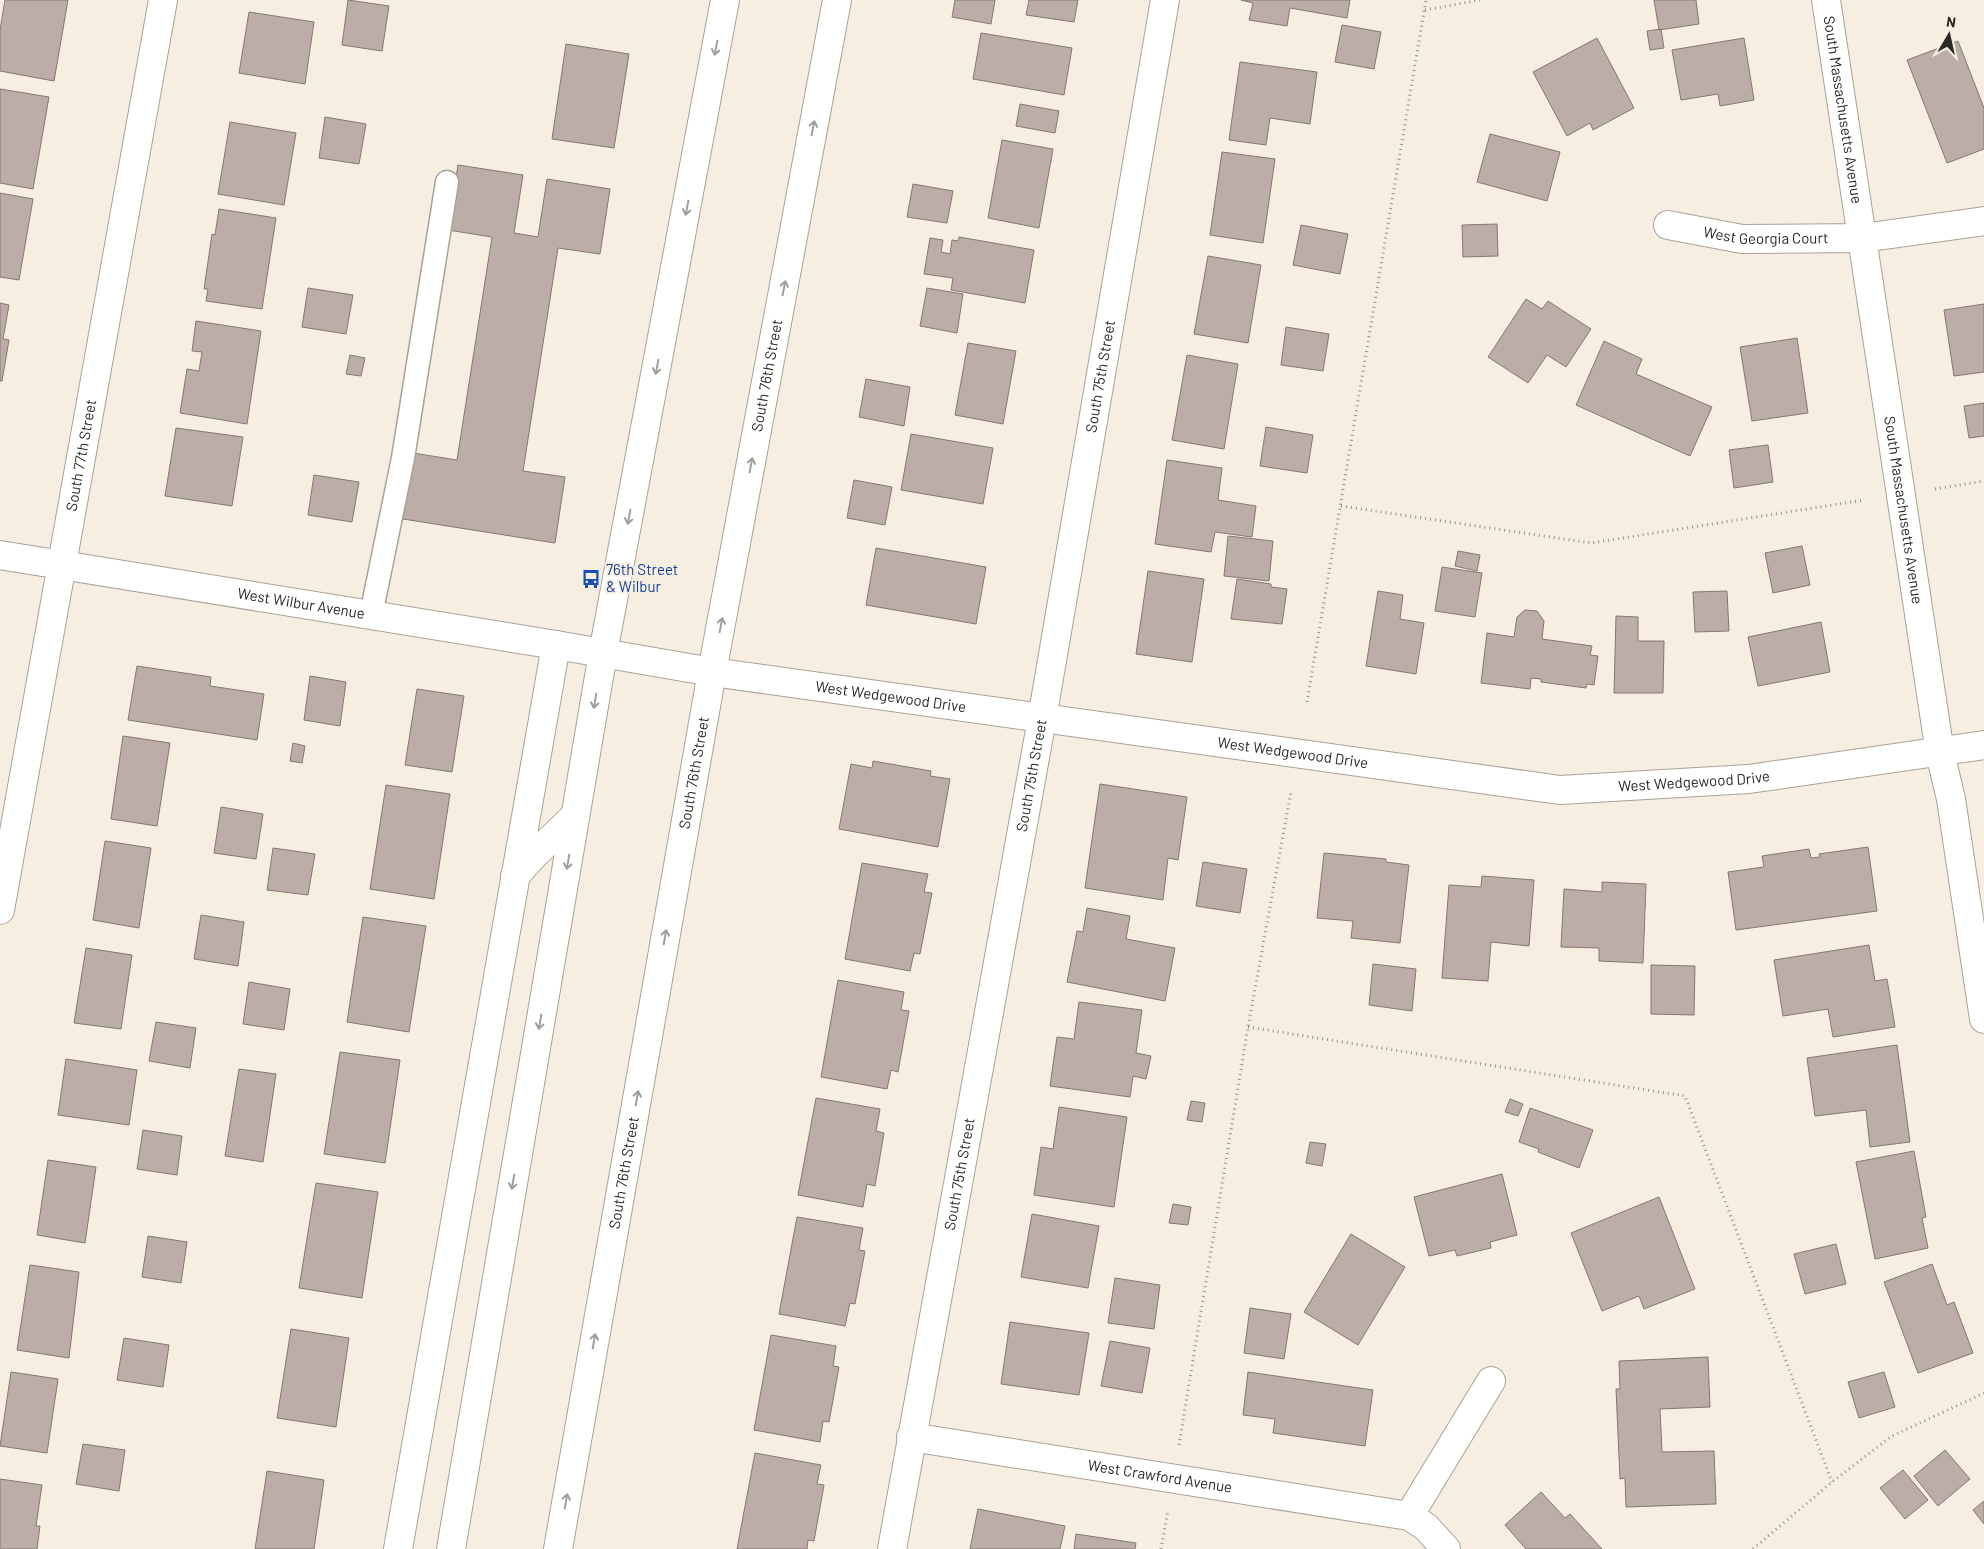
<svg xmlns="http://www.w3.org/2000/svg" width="1984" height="1549" viewBox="0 0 1984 1549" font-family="Barlow,sans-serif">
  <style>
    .building { fill: #bdada8; stroke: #857672 }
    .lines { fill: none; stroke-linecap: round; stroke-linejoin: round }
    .lane-casing { stroke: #a9a296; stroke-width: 25 }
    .street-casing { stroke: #a9a296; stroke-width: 30 }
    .secondary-casing { stroke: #a9a296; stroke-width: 30 }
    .path { stroke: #959087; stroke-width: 3; stroke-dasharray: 1 4; stroke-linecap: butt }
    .lane { stroke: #fff; stroke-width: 22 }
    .street { stroke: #fff; stroke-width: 28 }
    .secondary { stroke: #fff; stroke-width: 28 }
    .oneway { stroke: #a09f9c }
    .labels { text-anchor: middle; stroke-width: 4.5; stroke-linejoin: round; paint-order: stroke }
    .street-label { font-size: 15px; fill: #2b2924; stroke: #f6efe1 }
    .transit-label { font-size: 15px; fill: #164399; stroke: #f6efe1; text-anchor: start }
  </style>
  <rect width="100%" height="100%" fill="#f6efe1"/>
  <path class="building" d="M5,0H68L54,81L0,71V30Z
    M348,0L389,6L382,51L342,45Z
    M955,0H995L991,24L952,17Z
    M1029,0H1078L1074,22L1026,15Z
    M1241,0H1350L1347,18L1290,8L1287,26L1249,20L1253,3Z
    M1654,0H1696L1699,24L1659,30Z
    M249,12L314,22L305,84L239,73Z
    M1342,25L1381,32L1374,69L1335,62Z
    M1661,29L1664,48L1650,50L1647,31Z
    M981,33L1072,48L1064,95L973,79Z
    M1597,38L1634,108L1593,130L1590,123L1567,136L1533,72Z
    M1744,38L1754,100L1720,106L1718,94L1681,100L1672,50Z
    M1958,41L1984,108V149L1947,163L1907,60Z
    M566,44L629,54L614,148L552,139Z
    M1240,62L1317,72L1310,124L1270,118L1266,145L1229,140Z
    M0,89L49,97L33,189L0,183Z
    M1020,104L1059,111L1055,133L1016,126Z
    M325,117L366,124L359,164L319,158Z
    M230,122L296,133L284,205L218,194Z
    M1490,134L1560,152L1547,201L1477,182Z
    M1002,140L1053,149L1039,228L988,218Z
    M1222,152L1275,159L1263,243L1210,235Z
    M458,165L523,175L514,233L538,237L547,179L610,189L600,254L558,248L523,471L565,477L555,543L403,519L413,453L457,460L492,237L448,230Z
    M913,184L953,191L947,223L907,217Z
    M0,193L33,199L19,280L0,277Z
    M219,209L276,218L262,309L206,301L208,289H204L212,234L215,235Z
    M1497,224L1498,256L1463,257L1462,225Z
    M1301,225L1348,234L1340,274L1293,265Z
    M959,237L1034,250L1025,303L951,290L953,278L924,274L930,238L943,240L941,252L950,254L952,240L958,241Z
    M1208,256L1261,265L1248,343L1194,334Z
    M308,288L353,295L346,334L302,327Z
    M927,288L963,294L957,333L920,326Z
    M1526,299L1542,309L1548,301L1591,329L1566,367L1547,355L1528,383L1488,357Z
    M0,303L9,305L3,339L9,340L2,381H0Z
    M1984,304V372L1954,376L1944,310Z
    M196,321L261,331L247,424L180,413L187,369L199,371L202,352L192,351Z
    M1286,327L1329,334L1323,371L1281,365Z
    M1797,338L1808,413L1752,421L1740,347Z
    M1604,341L1642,359L1636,374L1712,407L1690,456L1576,405Z
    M968,343L1016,351L1003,424L955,415Z
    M350,355L365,358L361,376L346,374Z
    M1187,355L1238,364L1224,449L1172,440Z
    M866,379L910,387L904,426L859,417Z
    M1984,403V436L1969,438L1964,406Z
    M1266,427L1313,435L1307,473L1260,466Z
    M176,428L243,437L232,506L165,496Z
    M911,434L993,448L983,504L901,490Z
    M1768,445L1773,482L1734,488L1729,450Z
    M1167,460L1222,468L1218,500L1256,506L1252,537L1215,532L1211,552L1155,544Z
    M314,475L359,482L352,522L308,515Z
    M854,480L892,487L885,525L847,518Z
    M1228,536L1273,541L1269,581L1224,576Z
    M1802,546L1810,585L1773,593L1765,553Z
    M876,548L986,567L976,624L866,605Z
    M1458,551L1480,555L1477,571L1455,566Z
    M1442,567L1482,573L1475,617L1435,611Z
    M1148,571L1204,579L1192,662L1136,654Z
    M1237,579L1271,584V587L1287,589L1282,624L1231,619Z
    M1378,591L1403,595L1400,619L1424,623L1416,674L1366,666Z
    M1727,591L1729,631L1695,632L1693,592Z
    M1525,610L1537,611L1544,621L1542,639L1592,646L1590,655L1598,656L1594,685L1587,684L1586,688L1541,682V679L1531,678L1530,689L1481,683L1487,633L1514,637L1517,617Z
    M1616,616L1638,617V641H1664L1663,693H1614Z
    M1821,622L1830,672L1758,686L1748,637Z
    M137,666L211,677L210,686L264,694L257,740L128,720Z
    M310,676L346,682L340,726L304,720Z
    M417,689L464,696L452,772L405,765Z
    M123,736L170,743L157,826L111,819Z
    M293,743L305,746L302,763L290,761Z
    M873,761L931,771L930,776L950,779L938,847L839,829L851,764L872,768Z
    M1100,784L1187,797L1178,860L1168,858L1163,900L1085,888Z
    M386,785L450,794L434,899L370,889Z
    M221,807L263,814L256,859L214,853Z
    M105,841L151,848L139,928L93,920Z
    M1868,847L1877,911L1736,930L1728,872L1764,867L1762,856L1809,849L1811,858L1820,857L1819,854Z
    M273,848L315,854L308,895L267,890Z
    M1324,853L1386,859V862L1409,865L1400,943L1351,938L1353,921L1317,918Z
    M1203,862L1247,869L1240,913L1196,906Z
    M862,863L928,874L924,892L932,893L920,954L914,953L910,971L845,959Z
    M1482,876L1534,880L1529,946L1491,942L1488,981L1442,978L1449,885L1481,887Z
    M1602,882L1646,884L1643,963L1599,961V948L1561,947L1564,889L1602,892Z
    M1087,908L1130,916L1126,939L1175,948L1165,1001L1067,982L1077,931L1083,932Z
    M201,915L244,922L238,966L194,959Z
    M363,917L426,926L409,1032L347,1022Z
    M1869,945L1875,981L1887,979L1895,1027L1833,1037L1828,1009L1783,1016L1774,960Z
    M86,948L132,955L121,1029L74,1023Z
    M1373,964L1416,969L1412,1011L1369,1005Z
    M1651,965L1695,966L1694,1015L1651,1014Z
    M838,980L904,992L901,1010L909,1011L898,1072L891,1070L887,1089L821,1077Z
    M249,982L290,989L284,1030L243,1024Z
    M1079,1002L1142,1010L1136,1053L1151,1056L1146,1079L1133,1076L1130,1097L1050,1086L1057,1037L1074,1039Z
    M156,1022L196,1028L190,1068L149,1061Z
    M1897,1045L1910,1142L1870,1147L1866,1110L1815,1116L1807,1058Z
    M340,1052L400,1060L385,1163L324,1154Z
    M66,1059L137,1070L129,1125L58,1115Z
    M239,1069L276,1074L263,1162L225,1156Z
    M816,1098L880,1109L876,1131L884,1133L875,1186L867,1184L863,1207L798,1195Z
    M1510,1099L1523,1104L1518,1116L1505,1112Z
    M1191,1101L1205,1103L1202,1122L1187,1120Z
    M1059,1107L1127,1117L1114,1207L1034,1195L1041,1147L1053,1149Z
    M1530,1108L1593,1130L1579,1168L1538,1152L1539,1149L1519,1142Z
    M143,1130L182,1136L177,1175L137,1169Z
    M1310,1142L1326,1144L1322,1166L1306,1163Z
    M1914,1151L1926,1217L1922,1218L1928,1248L1875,1259L1856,1162Z
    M48,1160L96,1167L85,1243L37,1235Z
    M1502,1174L1517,1235L1490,1242L1491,1248L1457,1256L1455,1250L1429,1256L1414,1197Z
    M316,1183L378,1192L362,1298L299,1288Z
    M1659,1197L1695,1289L1644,1309L1639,1296L1602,1311L1571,1233Z
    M1173,1204L1191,1207L1188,1225L1169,1223Z
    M1032,1214L1099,1226L1088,1288L1021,1277Z
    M797,1217L863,1228L859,1250L865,1251L855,1304L850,1303L845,1326L779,1314Z
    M1351,1234L1405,1267L1358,1345L1304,1312Z
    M148,1236L187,1242L181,1283L142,1277Z
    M1836,1244L1846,1284L1805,1294L1794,1254Z
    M1932,1264L1947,1305L1954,1302L1973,1353L1918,1373L1884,1282Z
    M30,1265L79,1272L69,1358L17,1350Z
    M1115,1278L1160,1285L1154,1329L1108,1323Z
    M1250,1308L1291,1314L1284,1359L1244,1353Z
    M1010,1322L1089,1333L1079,1395L1001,1384Z
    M291,1329L349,1338L336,1427L277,1418Z
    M771,1335L836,1346L833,1366L839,1367L829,1422L823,1421L820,1442L754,1430Z
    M124,1338L169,1345L163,1387L117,1380Z
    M1110,1341L1150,1348L1142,1393L1101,1386Z
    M1708,1357L1710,1407L1660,1409L1662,1452L1714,1451L1716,1504L1626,1507L1625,1478L1620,1479L1616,1389H1620L1619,1361Z
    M11,1372L58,1379L47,1453L0,1446Z
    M1248,1372L1373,1390L1365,1446L1273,1433L1275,1419L1243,1415Z
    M1884,1372L1895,1407L1859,1418L1848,1382Z
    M83,1444L125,1450L119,1491L76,1484Z
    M1945,1450L1970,1479L1938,1506L1914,1476Z
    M755,1453L821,1465L817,1484L824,1485L814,1541L808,1540L807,1549H737Z
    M1903,1470L1928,1500L1905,1519L1880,1488Z
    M267,1471L324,1480L314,1549H255Z
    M0,1479L42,1485L36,1526H40L37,1549H0Z
    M1541,1492L1565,1518L1570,1514L1602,1549H1526L1505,1525Z
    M1984,1501V1524L1973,1510Z
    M978,1509L1065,1526L1060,1549H970Z
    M1076,1534L1136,1543L1135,1549H1074Z"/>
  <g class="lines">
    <g class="lane-casing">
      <path id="lane" d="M371,615L403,458L447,182"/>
    </g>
    <g class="street-casing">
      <g id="street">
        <path id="s1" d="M1826,0L1940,753L1951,799L1984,1019"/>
        <path id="s2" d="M1668,225L1742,239L1863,238L1984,221"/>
        <path id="s3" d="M0,555L556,645L712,672L1560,790L1749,779L1984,745"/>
        <path id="s4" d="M0,910L163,0"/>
        <path id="s5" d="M911,1437L1409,1516L1426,1527L1446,1549"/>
        <path d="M1409,1516L1491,1381"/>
        <path d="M398,1549L556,645"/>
        <path id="s6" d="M892,1549L1042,719L1165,0"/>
      </g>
    </g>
    <g class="secondary-casing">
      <g id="secondary">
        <path d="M515,876L534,855L575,816"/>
        <path d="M451,1549L603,653L725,0"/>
        <path id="s7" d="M558,1549L712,672L837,0"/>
      </g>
    </g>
    <path class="path" d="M1425,10L1480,0
      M1935,489L1984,481
      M1341,506L1591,543L1864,500
      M1307,702L1426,0
      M1248,1027L1685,1096L1832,1482
      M1179,1445L1248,1027L1291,792
      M1161,1549L1168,1510
      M1753,1549L1832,1482L1892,1436L1984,1393"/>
    <use href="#lane" class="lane"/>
    <use href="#street" class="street"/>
    <use href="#secondary" class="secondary"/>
  </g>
  <defs><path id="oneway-shaft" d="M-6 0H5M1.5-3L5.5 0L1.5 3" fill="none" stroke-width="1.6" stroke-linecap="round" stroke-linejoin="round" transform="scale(1.25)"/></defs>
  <g class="oneway">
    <use href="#oneway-shaft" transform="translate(716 48) rotate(101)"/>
    <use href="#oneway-shaft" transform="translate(813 128) rotate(-79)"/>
    <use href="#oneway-shaft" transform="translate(687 208) rotate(101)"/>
    <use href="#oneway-shaft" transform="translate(784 288) rotate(-79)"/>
    <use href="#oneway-shaft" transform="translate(657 367) rotate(101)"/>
    <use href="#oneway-shaft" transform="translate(751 465) rotate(-79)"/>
    <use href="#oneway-shaft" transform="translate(629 517) rotate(101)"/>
    <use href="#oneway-shaft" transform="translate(721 625) rotate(-79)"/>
    <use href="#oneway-shaft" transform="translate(595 701) rotate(100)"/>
    <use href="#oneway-shaft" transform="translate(568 862) rotate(100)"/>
    <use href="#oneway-shaft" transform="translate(665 937) rotate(-80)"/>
    <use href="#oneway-shaft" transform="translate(540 1022) rotate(100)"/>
    <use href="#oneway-shaft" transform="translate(637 1098) rotate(-80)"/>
    <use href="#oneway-shaft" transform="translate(513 1182) rotate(100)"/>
    <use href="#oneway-shaft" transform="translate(594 1341) rotate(-80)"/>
    <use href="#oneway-shaft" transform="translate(566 1501) rotate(-80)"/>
  </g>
  <defs>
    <g id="bus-bare" transform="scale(1.5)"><path d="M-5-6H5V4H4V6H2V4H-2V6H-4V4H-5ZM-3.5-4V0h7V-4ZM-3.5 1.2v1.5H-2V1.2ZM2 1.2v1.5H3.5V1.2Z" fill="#1a4fb4" stroke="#f6efe1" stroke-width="2.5" paint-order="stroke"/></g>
  </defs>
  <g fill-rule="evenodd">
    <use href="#bus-bare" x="591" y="579"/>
  </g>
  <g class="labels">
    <g class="street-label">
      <text dy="5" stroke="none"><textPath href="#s1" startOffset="111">South Massachusetts Avenue</textPath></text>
      <text dy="5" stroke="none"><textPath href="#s2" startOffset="99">West Georgia Court</textPath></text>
      <text dy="5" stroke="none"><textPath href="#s7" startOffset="1192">South 76th Street</textPath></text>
      <text dy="5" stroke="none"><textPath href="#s6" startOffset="1191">South 75th Street</textPath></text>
      <text dy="5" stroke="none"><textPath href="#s4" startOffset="462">South 77th Street</textPath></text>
      <text dy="5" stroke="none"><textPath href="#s1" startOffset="516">South Massachusetts Avenue</textPath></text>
      <text dy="5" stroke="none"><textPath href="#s3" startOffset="305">West Wilbur Avenue</textPath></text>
      <text dy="5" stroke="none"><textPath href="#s3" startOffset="902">West Wedgewood Drive</textPath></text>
      <text dy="5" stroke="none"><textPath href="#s3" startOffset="1308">West Wedgewood Drive</textPath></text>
      <text dy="5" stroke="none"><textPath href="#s7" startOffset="788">South 76th Street</textPath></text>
      <text dy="5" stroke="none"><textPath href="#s6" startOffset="786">South 75th Street</textPath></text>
      <text dy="5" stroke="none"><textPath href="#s3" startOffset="1712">West Wedgewood Drive</textPath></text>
      <text dy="5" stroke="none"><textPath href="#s7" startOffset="382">South 76th Street</textPath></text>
      <text dy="5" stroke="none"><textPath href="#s6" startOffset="381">South 75th Street</textPath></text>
      <text dy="5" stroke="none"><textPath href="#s5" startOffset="252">West Crawford Avenue</textPath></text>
    </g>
    <g class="transit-label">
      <text x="606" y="575">76th Street<tspan x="606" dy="17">&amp; Wilbur</tspan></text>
    </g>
  </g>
  <g transform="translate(1949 35) rotate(9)" stroke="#f6efe1" stroke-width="4" paint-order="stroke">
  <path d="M0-4L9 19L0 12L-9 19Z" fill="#2b2924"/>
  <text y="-8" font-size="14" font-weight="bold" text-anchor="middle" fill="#2b2924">N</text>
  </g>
</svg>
